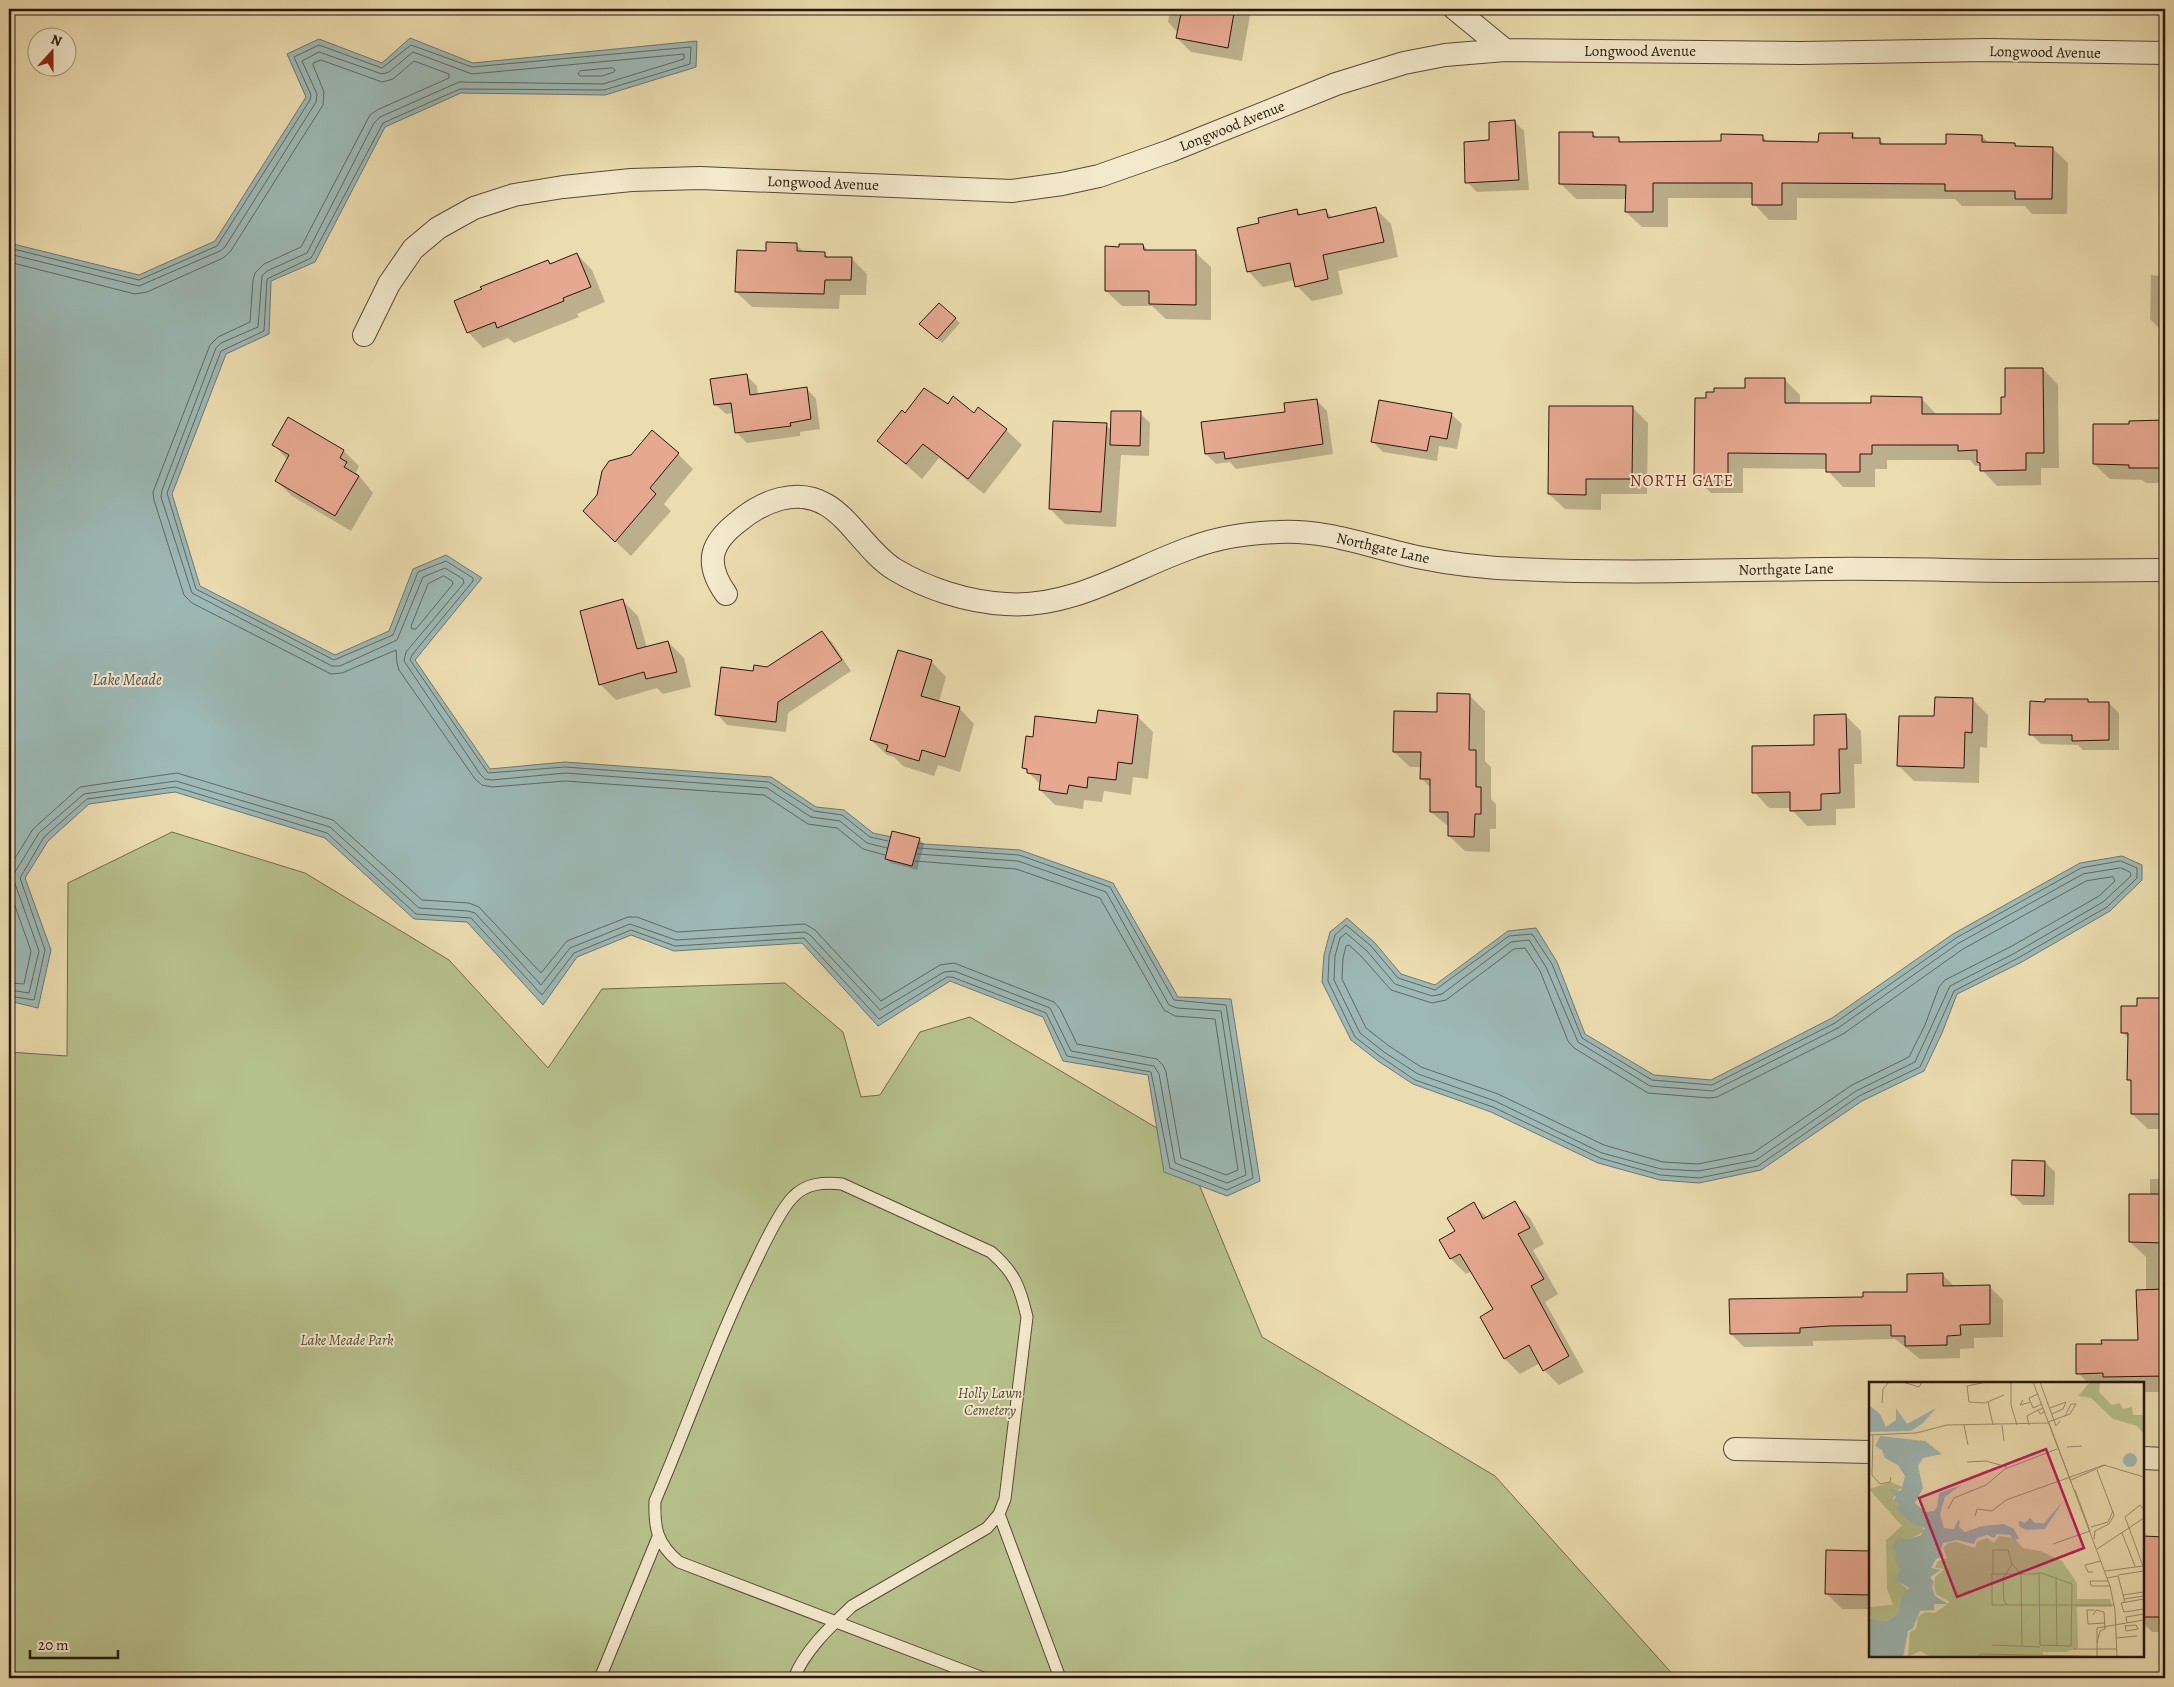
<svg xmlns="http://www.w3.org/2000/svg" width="2174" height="1687" viewBox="0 0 2174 1687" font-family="Alegreya,serif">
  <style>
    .green { fill: #b7c18c; stroke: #6e6c4c }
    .water { fill: #9db9b6; stroke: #6d7872 }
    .shadow { fill: #0003 }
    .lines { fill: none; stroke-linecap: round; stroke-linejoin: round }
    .shore { stroke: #616862; stroke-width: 1 }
    .building { fill: #e6a891; stroke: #25170d }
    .service-casing { stroke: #574836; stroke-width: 13 }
    .minor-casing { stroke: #574836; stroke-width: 24 }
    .service { stroke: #f3e9cc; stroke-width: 11 }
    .minor { stroke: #f3e9cc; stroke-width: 22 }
    .labels { text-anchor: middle; stroke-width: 4; stroke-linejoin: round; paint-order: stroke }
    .street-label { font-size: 15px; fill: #25170d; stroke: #f3e9cc }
    .park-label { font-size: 15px; font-style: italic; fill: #514a33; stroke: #f3e9cc }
    .neighbourhood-label { font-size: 16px; letter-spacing: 1px; fill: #7a1f14; stroke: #f3e9cc }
    .water-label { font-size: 16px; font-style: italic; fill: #4f5048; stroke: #f3e9cc }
    .inset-road { fill: none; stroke: #9c8e6f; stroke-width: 1 }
    .view { fill: #c2185b; fill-opacity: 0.15; stroke: #c2185b; stroke-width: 2.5 }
    .inset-edge { fill: none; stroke: #25170d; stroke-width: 2.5 }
  </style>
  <rect width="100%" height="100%" fill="#ecddb0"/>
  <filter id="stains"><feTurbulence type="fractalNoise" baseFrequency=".004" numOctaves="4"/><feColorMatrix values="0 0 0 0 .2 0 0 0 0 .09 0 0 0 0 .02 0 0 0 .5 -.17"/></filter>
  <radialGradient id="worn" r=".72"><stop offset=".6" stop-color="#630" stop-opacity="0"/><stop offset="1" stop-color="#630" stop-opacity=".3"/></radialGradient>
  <path class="green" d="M172,832L305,873L449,960L548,1068L602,989L785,983L843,1032L861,1097L880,1095L920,1032L970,1017L1182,1143L1262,1337L1495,1476L1676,1678H9V1052L67,1056L68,883Z"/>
  <path class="water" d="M410,38L473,63L697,41L696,67L605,95L461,93L385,127L315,262L271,281L269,334L226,354L172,494L200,586L335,655L389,631L413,569L446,555L482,578L415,660L490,769L565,762L771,777L816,807L844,810L873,833L924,844L1020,850L1113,883L1178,997L1231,999L1260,1181L1227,1196L1164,1172L1148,1075L1063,1061L1043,1017L950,981L878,1026L802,943L674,951L631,935L577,957L543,1005L467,922L414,919L325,838L175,792L89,804L48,841L25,878L51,950L38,1008L9,1001V243L139,275L215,241L306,97L287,54L319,39L382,63Z
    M2122,856L2142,865V880L2110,911L2020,963L1957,994L1942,1033L1924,1071L1862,1101L1761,1170L1699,1183L1660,1180L1598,1163L1491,1112L1413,1084L1378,1061L1351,1040L1322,982L1324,955L1330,932L1347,918L1375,943L1401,974L1435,985L1508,931L1536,928L1557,962L1585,1034L1654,1075L1711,1080L1832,1018L1953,934L2080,863Z"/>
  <path class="shadow" d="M1170,9H1251L1242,61L1191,52L1177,38L1178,33L1168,22Z
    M1514,121L1524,131L1529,190L1477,192L1467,182L1490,141Z
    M1592,133L1598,138L1619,139L1623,143L1722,142L1762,136L1769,143H1820L1852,134L1857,139L1880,140L1885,145H1947L1982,136L1990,144H2014L2017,147L2052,148L2068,163L2067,214H2032L2025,206H1962L1955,199L1797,198V220H1769L1754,204L1753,198H1668V227H1642L1626,212L1627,199H1576L1560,183Z
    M2160,166H2165V344L2162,341L2163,332L2150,319L2151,275L2159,276Z
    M1375,208L1391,224L1398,257L1338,271L1343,294L1312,301L1297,286L1295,280L1263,287L1248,271L1260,224L1297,210L1302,216L1325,210L1333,218Z
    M796,245L804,252L824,253L829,258H851L867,274L866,295H840L839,309L752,307L736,292L767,252Z
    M1143,245L1149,251L1195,252L1211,267V320L1166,319L1152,306H1122L1106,291V247Z
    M577,254L592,270L605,302L577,314L579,317L514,343L508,338L483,348L468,332L548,261L551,264Z
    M939,304L960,323L942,343L926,329Z
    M2043,369L2058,385L2059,468H2041V485L1997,486L1982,470L1981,466H1975L1970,460H1887V469H1875V487H1843L1828,471V469L1743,468V493H1711L1696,478L1707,399L1784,379L1800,395V404H1872L1921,398L1937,415L2002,416L2006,398Z
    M747,376L757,386L758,395L806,388L816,399L820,429L800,432V436L747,443L737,433L734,413L726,414L715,404Z
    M1316,400L1327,411L1333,454L1236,469L1230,462L1216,464L1206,454L1286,413Z
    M1632,407L1648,423L1647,494H1601V510L1565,509L1549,494Z
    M979,408L1006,430L1022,445L984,494L939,458L922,479L879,441L905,415L974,414Z
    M1140,413L1150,423L1149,456L1121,455L1116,527L1065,524L1050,509L1106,425L1112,431Z
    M1451,414L1462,424L1457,449L1439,446L1437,461L1383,452L1373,442Z
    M289,419L344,451L359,466L356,472L373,493L351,531L292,496L276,481L288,460L274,445Z
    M2130,422H2165V483H2146L2142,480L2110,479L2094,464L2130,425Z
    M678,454L693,469L664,504L671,511L631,556L584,511L598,495Z
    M623,601L638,616L647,648L668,642L684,658L691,687L663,694L657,688L616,700L600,684Z
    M822,632L832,642L851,671L788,713L786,732L727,725L717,714L755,672L768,668Z
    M931,661L946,677L939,702L959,708L974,724L960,772L938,765L934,776L903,766L894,757L887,755L871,740Z
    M1469,695L1485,711V761L1491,767V799L1496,804V829H1490V852L1465,851L1449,836V827L1431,812V788L1422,779V767H1410L1394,752L1438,713Z
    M1972,699L1988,715L1987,748L1980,747L1979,783L1914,781L1899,766L1936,717Z
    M2087,701L2090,703H2109L2119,713V750H2083L2078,745L2041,744L2031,734Z
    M1099,712L1138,717L1153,732L1148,779L1133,777L1131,795L1104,791L1102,802L1084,800L1083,809L1055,805L1040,790L1041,785L1023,767L1034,738L1098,724Z
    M1845,715L1861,731L1862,764H1854L1855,808L1836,809V825L1807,826L1792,810L1791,808H1769L1754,792L1816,746Z
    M919,839L924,844L917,870L891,863L886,859Z
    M2138,999H2165V1129H2148L2132,1114V1084L2129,1080V1039L2123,1033L2138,1007Z
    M2045,1162L2055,1172L2054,1205H2023L2013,1195Z
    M2150,1179H2165V1392H2143V1383H2088L2078,1373L2103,1345L2139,1341L2146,1290V1257L2130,1242L2150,1195Z
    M1514,1203L1530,1218L1544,1244L1533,1250L1558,1294L1545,1302L1584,1372L1559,1385L1544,1370L1540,1363L1520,1374L1505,1359L1481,1317L1494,1310L1472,1271L1466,1274L1451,1259L1441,1240L1456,1231L1473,1204L1488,1218Z
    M1943,1275L1955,1287L1989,1286L2003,1300V1337L1974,1338V1348L1960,1349V1358L1920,1359L1895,1339L1813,1341V1346L1744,1347L1731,1334L1864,1298L1908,1293Z
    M2143,1537L2165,1538V1632H2152L2143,1623Z
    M1827,1551L1870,1552V1609H1842L1826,1593Z"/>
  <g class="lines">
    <path class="shore" d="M613,68L615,70L614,72L602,76H580L578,74L580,71Z
      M9,248L139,280L217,246L310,100L311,95L294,57L319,45L382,68L411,45L472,67L691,47L690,64L604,90L460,89L383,123L311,258L267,279L264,331L221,351L167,493L196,589L334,660L393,635L418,572L446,561L473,578V581L412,655L410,660L488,773L565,767L769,782L814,811L842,815L870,837L888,841
      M9,254L139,286L220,251L225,247L316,102L317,94L302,61L319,52L382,74L389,72L413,52L472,74L684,54V59L603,84L459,82L380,117L374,123L307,253L267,271L262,276L258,327L221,343L216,348L162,490L161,497L192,593L332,666H340L397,640L423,577L445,568L463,579L464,583L406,652L404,661L480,774L485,779L492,780L565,773L767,788L811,817L840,821L867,843L887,848
      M9,262L135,294L147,292L223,258L230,252L323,105L324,92L313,65V63L321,60L382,82L393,79L414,61L449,74V78L377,110L370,115L301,247L264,264L255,273L253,280L250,322L218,337L210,345L153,492L154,500L184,595L192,603L331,674L342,673L396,650L397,663L399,670L475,779L482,785L492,787L565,781L764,795L808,824L837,828L863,849L885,855
      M444,576L452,581L453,584L416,629H412L411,626L428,584Z
      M2121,861L2137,868V878L2107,907L2018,958L1954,991L1920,1067L1859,1096L1758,1166L1699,1178L1660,1175L1600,1158L1493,1107L1415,1080L1381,1057L1355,1037L1328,981L1329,956L1335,935L1346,925L1371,946L1398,978L1435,990L1509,936L1532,934L1552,964L1582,1038L1652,1080L1712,1085L1835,1023L1956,938L2081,868Z
      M9,868L33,829L80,787L177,773L333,820L422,900L469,903L479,907L541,973L567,941L628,917H637L677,932L805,924L815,930L881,1001L940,965L954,963L1054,1002L1060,1009L1077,1044L1157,1059L1163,1065L1166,1072L1181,1158L1226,1175L1238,1170L1215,1019L1175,1016L1164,1010L1100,898L1016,869L915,861
      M2121,868L2130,872L2131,876L2103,902L2015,953L1950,986L1915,1062L1856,1091L1756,1160L1699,1171L1661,1169L1602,1153L1495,1101L1418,1074L1384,1052L1360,1033L1334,980L1335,956L1340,938L1346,933L1367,951L1395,984L1432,996L1442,994L1511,942L1529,940L1546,967L1578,1042L1650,1086L1713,1091L1838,1028L1959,943L2083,874Z
      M2113,877L2115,881L2099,896L2012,946L1945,980L1939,987L1925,1025L1909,1057L1852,1085L1753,1153L1698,1164L1663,1162L1604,1145L1498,1094L1421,1067L1389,1046L1366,1028L1342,979L1343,958L1346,946L1349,945L1361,956L1391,990L1432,1003L1446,1000L1514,949L1525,948L1540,971L1568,1041L1574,1048L1648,1093L1709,1098L1717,1097L1843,1034L1963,949L2086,881Z
      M9,889L31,951L24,984L9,983
      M9,990L29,993L39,951L13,878L15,872L39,833L84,794L176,781L330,827L419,908L468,911L475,913L541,985L570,948L630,924L676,940L805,932L810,935L880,1010L944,972L954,971L1050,1008L1071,1051L1154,1066L1159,1074L1175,1163L1227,1183L1246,1175L1221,1011L1177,1008L1169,1005L1106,892L1018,861L917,854
      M9,996L34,1000L45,950L20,878L44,837L87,799L175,787L327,833L416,914L471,918L542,995L574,953L631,930L675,946L804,938L879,1019L947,977H952L1046,1013L1067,1056L1151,1072L1170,1168L1227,1190L1253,1178L1226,1005L1174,1000L1110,887L1019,855L918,848"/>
  </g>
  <path class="building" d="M1182,9H1229L1228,11L1234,13L1228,48L1176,38Z
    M1515,120L1519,180L1465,183L1464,142L1489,140V122Z
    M1559,132H1593V137H1619V142L1721,141V134L1763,135V141L1818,142L1819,133H1853L1852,138H1880V144H1946V134L1982,135V142L2015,143V146L2053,147L2052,199H2015V191H1945V184L1782,183V205H1752V183H1653V212H1625L1626,185L1559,184Z
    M1376,207L1384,242L1323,255L1328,279L1295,287L1290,263L1247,272L1237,228L1259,223L1258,218L1297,209L1298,215L1326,209L1328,218Z
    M766,242L797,243V251L825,252V257H852L851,280H825L824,294L735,292L737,250L766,251Z
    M1119,244H1143L1144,250H1196V305L1149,304V291H1105V246L1119,247Z
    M577,253L591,287L563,298L564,301L497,328L495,322L467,333L454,301L482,289L480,287L548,260L550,264Z
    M939,303L956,318L937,339L919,324Z
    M2005,368H2043L2044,453H2026V470L1980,471V463L1977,462V450L1958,451V445H1872V454H1860V472H1826V454L1728,453V478H1694L1695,398H1706V392H1714V388H1745V378H1785V403H1871V396L1922,397V414H2001V397H2005Z
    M747,374L750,395L807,387L811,419L790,423L791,426L735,433L731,403L714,405L710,379Z
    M924,388L948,404L953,396L974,413L978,407L1007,429L968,479L923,444L906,464L877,441L902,410L905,413Z
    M1317,399L1323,444L1225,459L1224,452L1205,454L1201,422L1285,412L1284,403Z
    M1379,400L1452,413L1447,439L1430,436L1427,451L1371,442Z
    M1549,406H1633L1632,479H1586V495L1548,494Z
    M1111,411H1141L1140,446L1110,445Z
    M288,417L344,450L340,458L347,462L344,467L359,476L335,516L275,481L289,455L272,445Z
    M2165,420V463H2161V468H2129V465L2093,464V424H2129V421Z
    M1053,421L1107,423L1101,512L1049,509Z
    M652,430L679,453L650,488L656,494L615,542L583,511L597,495L602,471L609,461L631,455Z
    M623,599L637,649L668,641L677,672L646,679L644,672L599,685L580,611Z
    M822,631L842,660L778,702L776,722L715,715L721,667L753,671L754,665L767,667Z
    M898,650L932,660L921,696L960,707L945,757L922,750L919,761L886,751L888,745L870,740Z
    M1437,693L1470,694L1469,750H1476V787H1481V814H1475L1474,837L1448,836V812H1430V779H1420L1421,752H1393L1394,711L1437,712Z
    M1935,697L1973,698L1972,733L1965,732L1964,768L1897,766L1899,716H1934Z
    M2045,699H2088V702H2109V740L2072,741V735H2029L2030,701L2045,702Z
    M1098,710L1138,715L1132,764L1118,762L1116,780L1088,777L1087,788L1069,785L1067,794L1039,790L1041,775L1027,773V769L1022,768L1026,736L1033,737L1035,716L1096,723Z
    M1846,714L1847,749H1839L1840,793L1821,794V810L1790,811V792L1752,793V746L1814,745V715Z
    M892,831L920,838L912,866L885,859Z
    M2137,998H2165V1114H2131V1080H2127L2128,1033H2121V1006H2137Z
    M2012,1160L2045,1161L2044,1196L2011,1195Z
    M2129,1194H2165V1243L2129,1242Z
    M1515,1201L1530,1228L1518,1234L1544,1279L1531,1286L1569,1356L1543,1371L1529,1345L1504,1359L1480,1317L1493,1309L1460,1254L1450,1259L1439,1240L1455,1231L1447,1218L1474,1202L1483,1219Z
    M1943,1273V1286L1990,1285V1324L1960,1325L1961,1335L1947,1336V1345L1905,1346V1336H1891V1325L1830,1326L1800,1328V1333L1730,1334L1729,1299L1863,1297V1292H1907V1274Z
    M2165,1289V1376L2103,1377V1373L2076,1374V1344H2102L2101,1340H2138L2136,1290Z
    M2143,1536L2165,1537V1617H2143Z
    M1826,1550L1870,1551V1595L1825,1594Z"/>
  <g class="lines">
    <g class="service-casing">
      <path id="service" d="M999,1514L1060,1678
        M600,1678L658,1537
        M794,1678C805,1650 831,1626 852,1606L987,1528L999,1514L1005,1499L1027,1317C1020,1287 1015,1273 991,1252L842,1184C824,1182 806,1183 793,1197C780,1210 763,1246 755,1263C717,1340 689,1422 655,1501C654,1528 657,1544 679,1562L983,1678"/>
    </g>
    <g class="minor-casing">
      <path id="minor" d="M1455,9L1505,50
        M364,335L389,284L413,249L438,228L474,208L514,195L563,187L631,180L700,178L1012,191L1062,184L1099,176L1170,151L1336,84L1404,63L1445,55L1505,50L1800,53L1988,50L2165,53
        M726,594C704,563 710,543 739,521C751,511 765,503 780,499C838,484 855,544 894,569C927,589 968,602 1006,604C1073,609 1132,568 1193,547C1220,537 1249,533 1278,532C1326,529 1370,547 1417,557C1451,564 1484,568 1519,569C1621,574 1724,570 1826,569C1897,568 1968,571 2039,571C2081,571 2123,570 2165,570
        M1735,1449L1870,1452
        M2143,1458L2165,1459"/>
    </g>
    <use href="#service" class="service"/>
    <use href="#minor" class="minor"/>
  </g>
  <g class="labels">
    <g class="street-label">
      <text x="1640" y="56">Longwood Avenue</text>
      <text transform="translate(2045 52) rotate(1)" y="5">Longwood Avenue</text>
      <text transform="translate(1232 126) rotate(-22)" y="5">Longwood Avenue</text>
      <text transform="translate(823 183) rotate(2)" y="5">Longwood Avenue</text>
      <text transform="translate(1383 548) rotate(13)" y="5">Northgate Lane</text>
      <text transform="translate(1786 569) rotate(-1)" y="5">Northgate Lane</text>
    </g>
    <g class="park-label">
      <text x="347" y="1345">Lake Meade Park</text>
      <text x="990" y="1398">Holly Lawn<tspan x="990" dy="17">Cemetery</tspan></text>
    </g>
    <g class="neighbourhood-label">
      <text x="1682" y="486">NORTH GATE</text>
    </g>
    <g class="water-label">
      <text x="127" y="685">Lake Meade</text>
    </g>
  </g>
  <g transform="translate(1869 1382)">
    <rect width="275" height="275" fill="#ecddb0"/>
    <path d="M221,0H231L230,10L243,23L251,21L254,27L263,25L264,33H274L275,52L268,44L244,37L222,16L209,14ZM22,100L34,105L27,109L24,118L30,119L56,149L41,157L30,156L27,170L31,188L27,196L40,209L32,215L29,232L18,239L2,238L0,225L24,223L18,207L17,158L33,144L0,107ZM130,154L145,156L154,166L171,169L193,179L208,201V217H241L243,225H208L209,266L197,270H174V275H62L51,269L39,275L41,250L47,247L49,235L56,230L66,231L81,220L67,212L65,205L66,195L75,187L66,186L69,179L78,176L74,166L79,161L88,160L106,166L108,160L118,156L125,161Z" fill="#b7c18c"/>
    <path d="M0,23L11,32L17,45L27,38V26L38,42L67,26L54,41L42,49L0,50ZM11,54L56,59L73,72L54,76L49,84L54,106L46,121L56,130L65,129L68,125L70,111L92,103L76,115L71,132L75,146L85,147L89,138L91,139L90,145L96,150L113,144L135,142L145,147L150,157L145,158L141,153L128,152L125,156L118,153L108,156L105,162L88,158L74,161L72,167L75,174L67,177L62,186L72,188L61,195L65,200L63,205L66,214L79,222H65V228L51,229L44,246L39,249L34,275H0V237L18,239L29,232L32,215L40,206L26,197L31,188L26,178L27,170L22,165L30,156L41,157L52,153L56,146L44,142L27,127L31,121L24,119L27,115L20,107L32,109L36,94L29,83L16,76L13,68L6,64ZM254 78a7 7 0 1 1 14 0a7 7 0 1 1-14 0ZM195,118L176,147L157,148L150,144V139L156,141L161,136L166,141H175Z" fill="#9db9b6"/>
    <path class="inset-road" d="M34,0L50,5L53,0M118,0L98,4L100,20L116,21L135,13M142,0V23L148,43M164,0L202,100M171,0L187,44L191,39M169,12L160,16L164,26L173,22M154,18L151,23L162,20M119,20L124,43M13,21L14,7L20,0M174,26L169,28L171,32L176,30M181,26L197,20L194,27L183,32M179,40L201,32L207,22H202L196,34M180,41L241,204L246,228L248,275M95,43L99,63M133,43L135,59M160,43L158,34L169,28M0,53L47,51L78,43L180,41M4,53L3,93L11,102L21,100L22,95M198,65L213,64M98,80L117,79L138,85M202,98L236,83M206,108L221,149M79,127L85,116L117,103L136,87L188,67M106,134L108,127L123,129L137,118L235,83L275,95M222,145L239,140L244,129M253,151L266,184M225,157L226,149L240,142L245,133L228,88M184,162L221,149M228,167L275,136M143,182L134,196L135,219L138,223H245M274,184L256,135L271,123L275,128M236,189L274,184M224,190H219L216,183L232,179M123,191V223H137M249,193L275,189M187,195L188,265M238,196L249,194L256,220M239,199H221L222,204H241M254,213L275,210M255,217L275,214M275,217L252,221L255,230L275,227M225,228H218L219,242L236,241M224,233L227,228L235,230L236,247L231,249L228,261M258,241L257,235L275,232M256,243L257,249L269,247L267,243L256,244M247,256L268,254M123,263L171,265M153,265L152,194L150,190L143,182L139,168H124V192H165L170,191H172L203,202L202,264L171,263L170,191M204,267H247M111,275V272L261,275M228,275V246L275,238"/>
    <path class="view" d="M177,67L215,166L88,215L50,116Z"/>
    <rect width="275" height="275" class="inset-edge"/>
  </g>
  <rect width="2174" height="1687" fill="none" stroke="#ecddb0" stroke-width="30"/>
  <rect x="10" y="10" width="2154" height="1667" fill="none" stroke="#25170d" stroke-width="2.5"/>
  <rect x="15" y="15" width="2144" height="1657" fill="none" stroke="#25170d"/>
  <g transform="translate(52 52) rotate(21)"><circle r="24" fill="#f3e9cc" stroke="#a19580"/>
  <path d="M0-4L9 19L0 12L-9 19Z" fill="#8f2418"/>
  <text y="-8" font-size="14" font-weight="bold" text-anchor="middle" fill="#25170d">N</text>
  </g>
  <path d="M30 1650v8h88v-8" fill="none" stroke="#25170d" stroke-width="2.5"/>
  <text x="38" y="1650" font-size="15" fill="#25170d" stroke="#f3e9cc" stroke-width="4" paint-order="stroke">20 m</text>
  <rect width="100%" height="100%" filter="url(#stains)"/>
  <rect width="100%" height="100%" fill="url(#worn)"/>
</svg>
